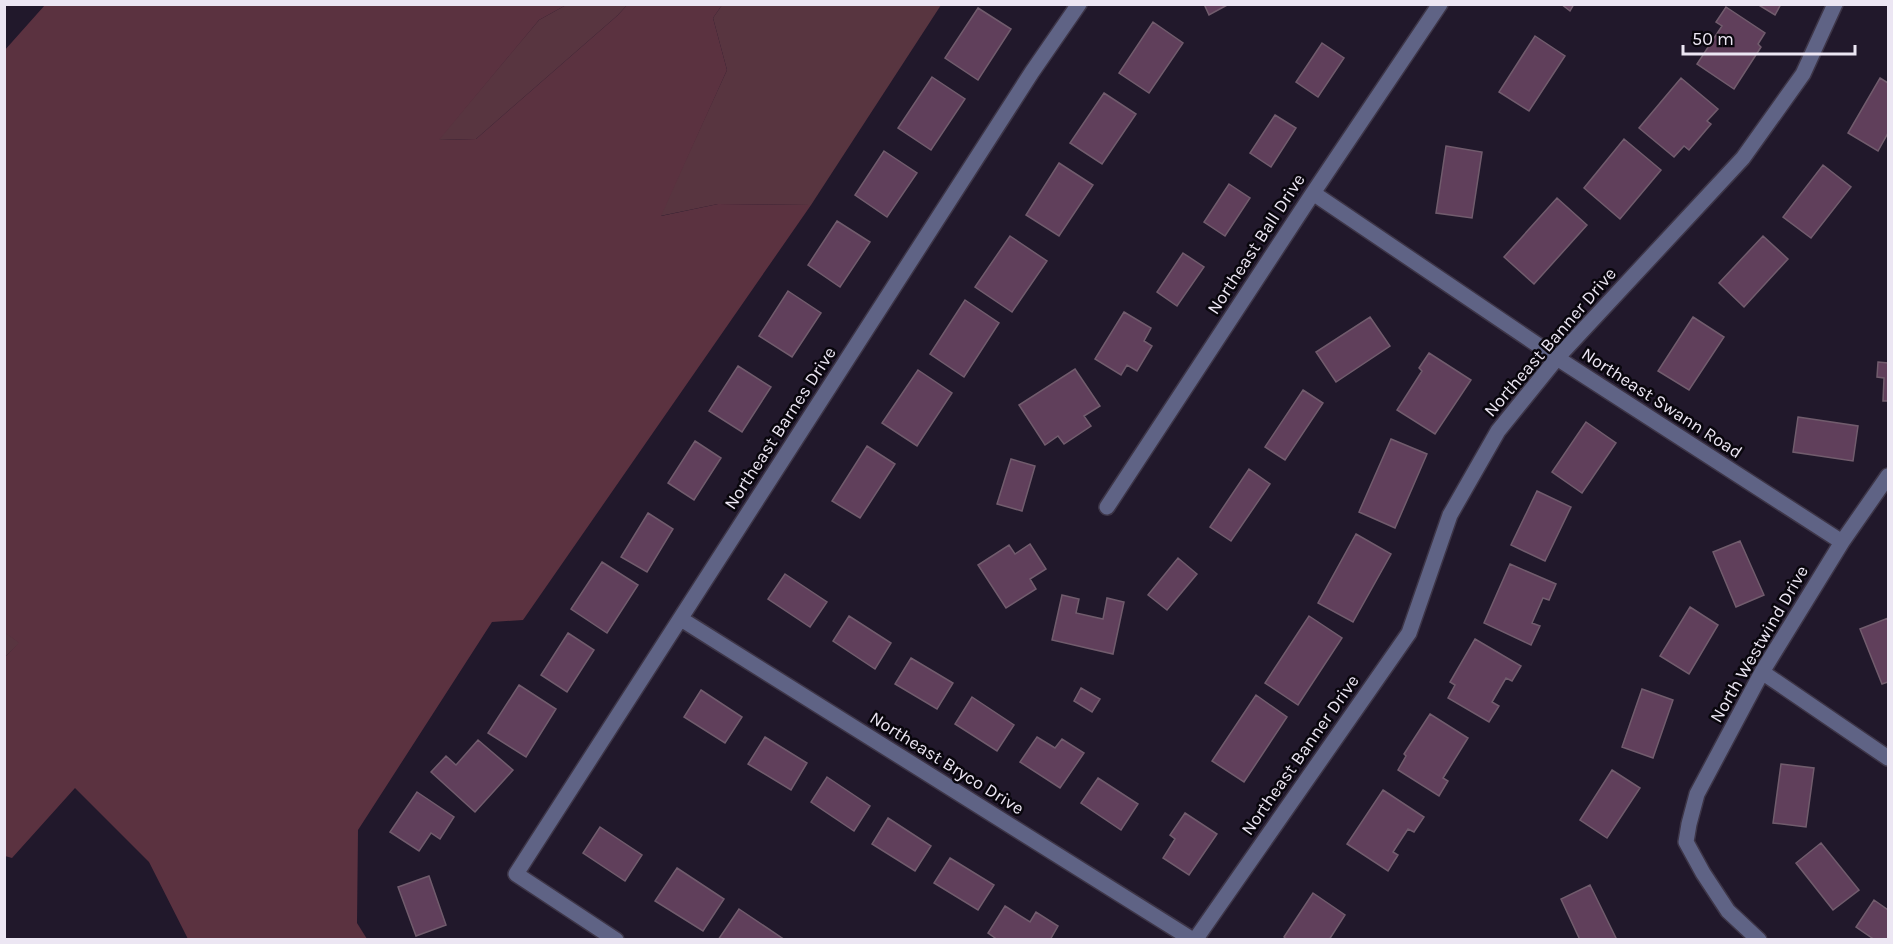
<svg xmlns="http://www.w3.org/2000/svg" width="1893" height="944" viewBox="0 0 1893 944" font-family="Karla,sans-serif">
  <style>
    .green { fill: #583540 }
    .forest { fill: #5b3240 }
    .building { fill: #603f5b; stroke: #715c6d; stroke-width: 1.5 }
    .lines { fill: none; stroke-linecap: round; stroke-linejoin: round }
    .minor-casing { stroke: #3d3547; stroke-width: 18 }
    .minor { stroke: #5f6385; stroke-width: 15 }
    .labels { text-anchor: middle; stroke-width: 5; stroke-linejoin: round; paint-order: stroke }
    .street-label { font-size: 18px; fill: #ece6f3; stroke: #09060d }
  </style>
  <rect width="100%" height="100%" fill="#21182b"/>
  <path class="green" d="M566,5H627L618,15L476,139L438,140L539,20Z
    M722,5H941L811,205L718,204L660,216L727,70L713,18Z
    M5,632L20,643L5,657Z"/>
  <path class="forest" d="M45,5H566L539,20L439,140L476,139L618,15L627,5H722L713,18L727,70L661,216L718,204L811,205L523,620L492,622L358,830L357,923L367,939H188L149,862L75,788L12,858L5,856V657L19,643L4,632V51Z"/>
  <path class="building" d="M1204,4H1229L1209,15Z
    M1561,4H1574L1570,11Z
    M1757,4H1781L1775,15Z
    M1726,7L1765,33L1758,44L1761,47L1734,89L1697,64L1722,26L1716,22Z
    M978,8L1011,29L978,80L945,58Z
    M1153,22L1183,43L1149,93L1119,73Z
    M1535,36L1565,56L1529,111L1499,92Z
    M1322,43L1344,58L1318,97L1296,82Z
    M932,77L965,99L931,150L898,128Z
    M1681,78L1718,109L1707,121L1711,124L1689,150L1684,146L1674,157L1639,128Z
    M1880,78L1888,83V133L1878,151L1848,133Z
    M1104,93L1136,114L1102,164L1070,143Z
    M1275,115L1296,128L1271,167L1250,153Z
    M1624,139L1661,170L1620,219L1584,188Z
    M1446,146L1482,152L1472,218L1436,213Z
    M884,151L917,173L887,217L855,195Z
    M1059,163L1093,185L1059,236L1026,215Z
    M1823,165L1851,187L1811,238L1783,217Z
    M1229,184L1250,198L1225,236L1204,222Z
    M1557,198L1587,225L1534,284L1504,257Z
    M837,221L870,242L840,287L808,265Z
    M1010,236L1047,261L1012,312L975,287Z
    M1763,236L1788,259L1744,307L1719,283Z
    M1183,253L1204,267L1177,306L1157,292Z
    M788,291L821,313L792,357L759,336Z
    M965,300L999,323L964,377L930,354Z
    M1124,312L1151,328L1144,341L1152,346L1137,371L1127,365L1121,375L1095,359Z
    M1370,317L1390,346L1336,382L1316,352Z
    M1693,317L1724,337L1689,390L1658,371Z
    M1429,353L1471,380L1435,434L1397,410L1422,371L1419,368Z
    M1878,362L1888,363V401H1883L1884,378L1877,377Z
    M738,366L771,387L742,432L709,411Z
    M1075,369L1100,406L1084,416L1091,426L1064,444L1058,436L1045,445L1019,405Z
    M918,370L952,393L917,446L882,423Z
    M1303,390L1323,403L1285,460L1265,447Z
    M1798,417L1858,426L1853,461L1793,452Z
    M1586,422L1616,443L1582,493L1552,472Z
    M1391,439L1427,454L1395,528L1359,512Z
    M695,441L721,458L694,500L668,483Z
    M867,446L895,464L860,518L832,501Z
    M1011,459L1035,466L1022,511L997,504Z
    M1249,469L1270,484L1231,541L1210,527Z
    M1537,491L1571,507L1545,561L1511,545Z
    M648,513L673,529L647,572L621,557Z
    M1356,534L1391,554L1353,622L1318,603Z
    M1740,541L1764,595L1736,607L1713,552Z
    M1030,544L1046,569L1030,579L1036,589L1006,608L978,565L1009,545L1015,554Z
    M1178,558L1197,574L1167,610L1148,595Z
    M602,562L638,585L607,633L571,609Z
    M1510,564L1556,584L1549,600L1543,598L1532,623L1540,626L1531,645L1484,623Z
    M785,574L827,602L810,627L768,599Z
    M1062,595L1079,599L1076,613L1103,619L1107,598L1124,602L1113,654L1052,640Z
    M1690,607L1718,625L1689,674L1660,656Z
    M849,616L891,643L875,669L833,641Z
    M1309,616L1342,638L1298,705L1265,683Z
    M1888,618V682L1882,684L1860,629Z
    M568,633L594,650L567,692L541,675Z
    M1475,639L1521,666L1512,681L1506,678L1492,702L1499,706L1489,722L1448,698L1455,685L1450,682Z
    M911,658L953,683L937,709L895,684Z
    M519,685L556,709L526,757L488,733Z
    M1081,688L1100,699L1092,712L1074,701Z
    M1642,689L1673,700L1653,758L1622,747Z
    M701,690L742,717L725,743L684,717Z
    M1256,695L1287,717L1244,782L1212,761Z
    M972,697L1014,725L997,751L955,724Z
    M1430,714L1468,738L1443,778L1448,781L1439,796L1398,770L1406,756L1404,754Z
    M765,737L807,763L791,790L748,764Z
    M1037,737L1055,748L1062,739L1084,753L1060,788L1020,762Z
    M478,740L513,770L475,812L431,772L446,756L456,765Z
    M1781,764L1814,768L1806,827L1773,823Z
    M1612,770L1640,788L1607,838L1580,820Z
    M827,777L870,806L854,831L811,802Z
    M1098,778L1138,804L1121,830L1081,803Z
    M1383,790L1424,817L1414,832L1408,829L1393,852L1398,855L1388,871L1347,844Z
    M417,792L454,817L440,839L431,833L419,851L390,832Z
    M1185,813L1217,834L1189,875L1163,858L1175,839L1170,835Z
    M888,818L931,846L915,871L872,844Z
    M600,827L642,855L625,881L583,853Z
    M1821,843L1859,890L1833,910L1796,863Z
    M950,858L994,885L978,910L934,883Z
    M677,868L724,899L703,931L655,901Z
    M429,876L446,925L416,936L398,887Z
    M1590,885L1616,938L1613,940H1580L1561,899Z
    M1313,893L1345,915L1329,940H1287L1284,937Z
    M1874,900L1888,910V940H1875L1856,927Z
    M1005,906L1030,922L1036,912L1058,926L1050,940H998L988,933Z
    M739,909L785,940H718Z"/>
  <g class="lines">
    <g class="minor-casing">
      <path id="minor" d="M1313,193L1557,358L1842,542
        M1107,507L1313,193L1440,4
        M681,619L1193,940
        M1762,672L1888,758
        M616,940L516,874L1032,72L1079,4
        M1195,940L1409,633L1450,515L1498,431L1557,358L1743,158L1803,74L1835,4
        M1759,940L1728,911L1703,873L1686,842L1689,824L1697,794L1762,672L1842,542L1888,476"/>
    </g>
    <use href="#minor" class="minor"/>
  </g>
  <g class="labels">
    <g class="street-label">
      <text transform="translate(1256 244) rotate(-57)" y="6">Northeast Ball Drive</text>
      <text transform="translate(1550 342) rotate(-49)" y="6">Northeast Banner Drive</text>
      <text transform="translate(1662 403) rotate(33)" y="6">Northeast Swann Road</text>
      <text transform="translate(780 428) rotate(-57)" y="6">Northeast Barnes Drive</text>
      <text transform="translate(1759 644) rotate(-60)" y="6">North Westwind Drive</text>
      <text transform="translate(1300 755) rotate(-55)" y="6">Northeast Banner Drive</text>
      <text transform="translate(947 763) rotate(32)" y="6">Northeast Bryco Drive</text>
    </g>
  </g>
  <rect width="1893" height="944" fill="none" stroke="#ece6f3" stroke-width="12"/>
  <path d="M1683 45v9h172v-9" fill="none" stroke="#ece6f3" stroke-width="3"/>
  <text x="1692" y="45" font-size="18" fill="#ece6f3" stroke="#09060d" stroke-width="4.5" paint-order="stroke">50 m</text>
</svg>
